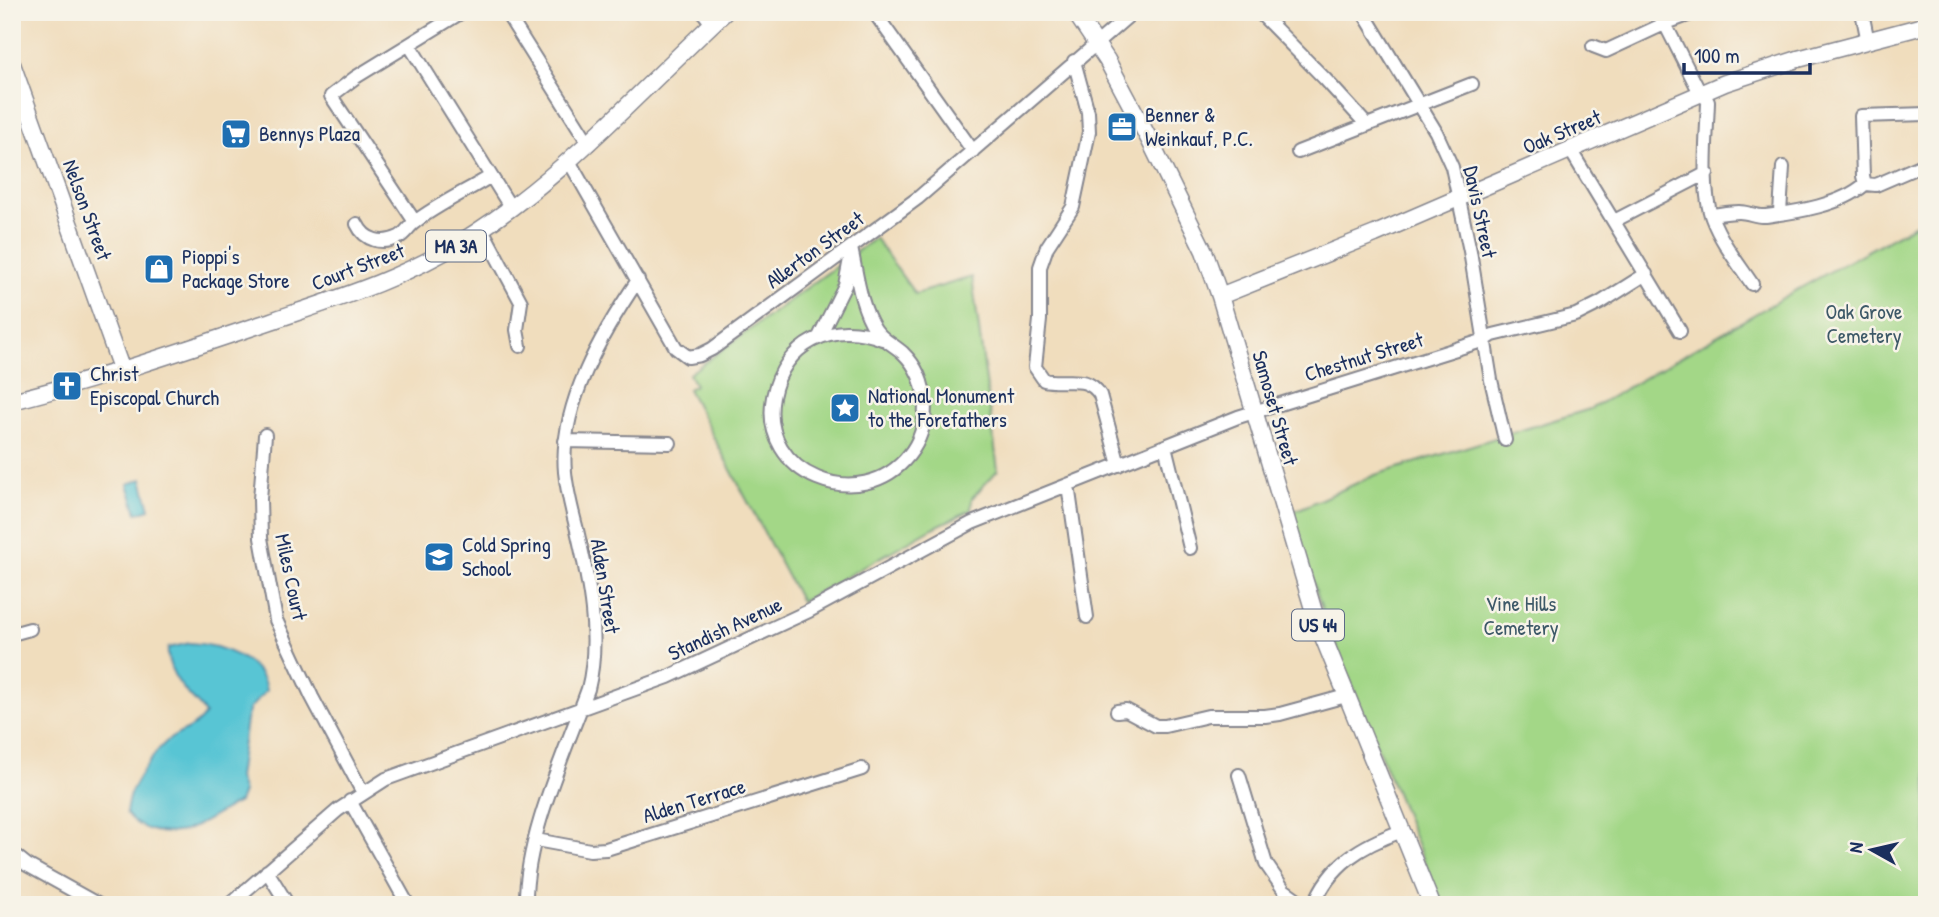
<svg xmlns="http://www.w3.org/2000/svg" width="1939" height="917" viewBox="0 0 1939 917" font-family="'Patrick Hand',sans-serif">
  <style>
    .green { fill: #a3d787; stroke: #5f8372; stroke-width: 2 }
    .water { fill: #59c5d4; stroke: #3a7a99; stroke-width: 2 }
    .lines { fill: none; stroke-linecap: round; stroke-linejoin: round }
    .minor-casing { stroke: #86868e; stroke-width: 16 }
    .major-casing { stroke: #86868e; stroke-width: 19 }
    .minor { stroke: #fff; stroke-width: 12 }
    .major { stroke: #fff; stroke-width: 16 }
    .labels { text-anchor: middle; stroke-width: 5; stroke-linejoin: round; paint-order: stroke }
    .shield { fill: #f7f3e8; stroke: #5d6a87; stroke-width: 2 }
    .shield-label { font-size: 19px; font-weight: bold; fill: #1b2f5e }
    .poi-label { font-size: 21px; fill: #1b2f5e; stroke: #f7f3e8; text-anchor: start }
    .street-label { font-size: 21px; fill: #1b2f5e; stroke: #f7f3e8 }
    .park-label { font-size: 21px; fill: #3d5968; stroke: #f7f3e8 }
  </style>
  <rect width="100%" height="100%" fill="#f7f3e8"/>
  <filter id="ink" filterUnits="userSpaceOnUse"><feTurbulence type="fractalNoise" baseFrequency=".0143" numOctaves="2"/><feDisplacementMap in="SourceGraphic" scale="14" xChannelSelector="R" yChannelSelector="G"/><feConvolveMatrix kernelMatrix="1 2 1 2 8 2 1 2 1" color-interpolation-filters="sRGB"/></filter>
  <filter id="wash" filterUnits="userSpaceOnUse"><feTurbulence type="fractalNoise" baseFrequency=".00686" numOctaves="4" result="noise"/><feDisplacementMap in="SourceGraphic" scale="28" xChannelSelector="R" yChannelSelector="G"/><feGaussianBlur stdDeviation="1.57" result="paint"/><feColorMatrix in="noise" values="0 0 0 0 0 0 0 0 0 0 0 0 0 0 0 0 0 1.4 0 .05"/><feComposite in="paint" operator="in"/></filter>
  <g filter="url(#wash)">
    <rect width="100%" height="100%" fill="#f0ddbd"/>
    <path class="green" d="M1927,218V905H1442L1328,627L1290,513L1375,475L1590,409L1793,292Z
      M875,238L915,294L972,277L998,470L972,498L971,510L933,528L801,602L688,389L695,385L689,374Z"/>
    <path class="water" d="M142,479L150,509L137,513L128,484Z
      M190,643C217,644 263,659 266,691L250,708L246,720L238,778L243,792L239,802C224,809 197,828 183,831C162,836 138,830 126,813C127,807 128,798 131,792C137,779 155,751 166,742C179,731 195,730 205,714C201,706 197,704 191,697C179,685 166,666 168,648Z"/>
  </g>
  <g filter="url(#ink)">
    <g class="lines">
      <g class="minor-casing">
        <path id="minor" d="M506,12L589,144
          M703,12L712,24
          M874,12L973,151
          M1259,12L1325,79L1367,125
          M1363,12L1436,132L1452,167L1470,251L1491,380L1505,440
          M1659,12L1700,93L1706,98L1708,102C1707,135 1701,189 1712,218C1721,242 1738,263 1752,284
          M1862,12L1868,42
          M410,46L511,208
          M1593,46L1606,51L1664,24L1696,12
          M1074,61L1088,112L1089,132L1073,207L1047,247L1040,267V320L1035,367L1044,380C1065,385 1087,373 1100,395L1119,465
          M12,116L29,111
          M1571,151L1680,331
          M1298,152L1472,84
          M569,161L676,348L688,357L700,355L712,349L918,198L1133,12
          M1865,184L1863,176L1861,116L1927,114
          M1780,212L1783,167
          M1711,215C1720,214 1730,212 1739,212C1748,212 1757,217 1766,216C1797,212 1842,205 1865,184L1876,185L1927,163
          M1614,221L1707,173
          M415,222L331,96L356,77L462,12
          M357,224C365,241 382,245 399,237C405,234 409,226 415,222C437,205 467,191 491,176
          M482,229L521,302L517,330L520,346
          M851,248C857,275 860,306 875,329C882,340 893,344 903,353C930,379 932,426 909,455C861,516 758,475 773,397C784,343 833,319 882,339
          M819,337L845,285L850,259
          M265,435L260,499L261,538L276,620L312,697L363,793
          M565,441L670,443
          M1165,446L1190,548
          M1068,485L1087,617
          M12,634L30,629
          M1117,711L1126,710L1156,726H1165L1208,716H1265L1280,714L1346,696
          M1239,775L1266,864L1284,890L1305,905
          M350,801L408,905
          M536,840L590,850L606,849L862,769
          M12,853L27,865L99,905
          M267,871L288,905
          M229,905L338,810L386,779L668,677L809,611L972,523L1238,417L1485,340L1493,335L1576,315L1600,303L1646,274
          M526,905C524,840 566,750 588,689C601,637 589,582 577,530C572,511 567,492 565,472C559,406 602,333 638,280
          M1314,905C1330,864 1362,845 1402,831"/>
      </g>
      <g class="major-casing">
        <path id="major" d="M1075,12L1107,60L1150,141L1204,251L1220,296L1317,622L1432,905
          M12,64L122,371
          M1220,296L1375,234L1725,83L1798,59L1927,25
          M12,401C100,379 185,350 271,321C336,299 402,279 461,242C562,180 639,91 725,12"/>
      </g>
      <use href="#minor" class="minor"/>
      <use href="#major" class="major"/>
    </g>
  </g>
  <defs>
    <g id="office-square" transform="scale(1.575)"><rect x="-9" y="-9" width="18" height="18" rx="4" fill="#1f6fb2" stroke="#f7f3e8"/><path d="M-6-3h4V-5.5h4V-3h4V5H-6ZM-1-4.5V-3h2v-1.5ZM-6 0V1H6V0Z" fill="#fff"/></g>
    <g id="supermarket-square" transform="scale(1.575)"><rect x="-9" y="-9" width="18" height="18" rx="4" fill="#1f6fb2" stroke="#f7f3e8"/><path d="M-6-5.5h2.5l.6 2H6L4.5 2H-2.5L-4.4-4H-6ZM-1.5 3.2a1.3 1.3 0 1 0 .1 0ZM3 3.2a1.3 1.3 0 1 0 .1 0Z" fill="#fff"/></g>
    <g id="shop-square" transform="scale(1.575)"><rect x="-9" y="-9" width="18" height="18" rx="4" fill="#1f6fb2" stroke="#f7f3e8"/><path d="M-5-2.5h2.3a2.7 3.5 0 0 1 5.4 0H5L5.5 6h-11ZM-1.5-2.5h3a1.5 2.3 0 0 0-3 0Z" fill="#fff"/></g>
    <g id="church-square" transform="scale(1.575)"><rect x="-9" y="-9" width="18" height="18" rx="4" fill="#1f6fb2" stroke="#f7f3e8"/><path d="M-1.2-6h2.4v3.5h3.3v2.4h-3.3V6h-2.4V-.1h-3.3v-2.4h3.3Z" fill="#fff"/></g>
    <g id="sight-square" transform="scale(1.575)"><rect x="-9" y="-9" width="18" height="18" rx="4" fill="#1f6fb2" stroke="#f7f3e8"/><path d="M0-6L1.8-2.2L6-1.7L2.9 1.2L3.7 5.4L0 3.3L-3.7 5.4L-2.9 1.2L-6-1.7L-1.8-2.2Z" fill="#fff"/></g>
    <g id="school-square" transform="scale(1.575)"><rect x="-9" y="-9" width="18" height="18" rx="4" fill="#1f6fb2" stroke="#f7f3e8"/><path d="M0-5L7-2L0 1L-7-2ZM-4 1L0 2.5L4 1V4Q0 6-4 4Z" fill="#fff"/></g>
  </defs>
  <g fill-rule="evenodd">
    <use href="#office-square" x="1122" y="127"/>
    <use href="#supermarket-square" x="236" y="134"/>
    <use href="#shop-square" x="159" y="269"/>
    <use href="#church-square" x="67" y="386"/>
    <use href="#sight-square" x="845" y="408"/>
    <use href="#school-square" x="439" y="557"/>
  </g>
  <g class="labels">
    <g class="shield">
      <rect x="426" y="230.5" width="60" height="31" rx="5"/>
      <rect x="1292" y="609.5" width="52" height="31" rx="5"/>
    </g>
    <g class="shield-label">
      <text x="456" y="253">MA 3A</text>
      <text x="1318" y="632">US 44</text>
    </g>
    <g class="poi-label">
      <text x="1145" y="122">Benner &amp;<tspan x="1145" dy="24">Weinkauf, P.C.</tspan></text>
      <text x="259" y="141">Bennys Plaza</text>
      <text x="182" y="264">Pioppi's<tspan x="182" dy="24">Package Store</tspan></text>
      <text x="90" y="381">Christ<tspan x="90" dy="24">Episcopal Church</tspan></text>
      <text x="868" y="403">National Monument<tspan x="868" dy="24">to the Forefathers</tspan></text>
      <text x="462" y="552">Cold Spring<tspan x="462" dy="24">School</tspan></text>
    </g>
    <g class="street-label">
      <text transform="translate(1562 132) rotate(-23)" y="7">Oak Street</text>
      <text transform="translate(87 210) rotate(70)" y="7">Nelson Street</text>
      <text transform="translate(1480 212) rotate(78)" y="7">Davis Street</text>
      <text transform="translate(815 250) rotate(-36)" y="7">Allerton Street</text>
      <text transform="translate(358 267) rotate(-21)" y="7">Court Street</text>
      <text transform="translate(1364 357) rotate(-17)" y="7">Chestnut Street</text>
      <text transform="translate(1275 408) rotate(74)" y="7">Samoset Street</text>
      <text transform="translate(291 577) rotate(78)" y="7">Miles Court</text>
      <text transform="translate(605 586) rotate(81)" y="7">Alden Street</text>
      <text transform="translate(725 629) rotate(-25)" y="7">Standish Avenue</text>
      <text transform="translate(694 801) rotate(-17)" y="7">Alden Terrace</text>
    </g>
    <g class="park-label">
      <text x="1864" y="319">Oak Grove<tspan x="1864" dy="24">Cemetery</tspan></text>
      <text x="1521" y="611">Vine Hills<tspan x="1521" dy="24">Cemetery</tspan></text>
    </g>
  </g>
  <rect width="1939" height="917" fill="none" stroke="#f7f3e8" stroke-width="42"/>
  <g transform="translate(1872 850) rotate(278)" stroke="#f7f3e8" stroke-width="5" paint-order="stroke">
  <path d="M0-5L12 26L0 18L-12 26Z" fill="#1b2f5e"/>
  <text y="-10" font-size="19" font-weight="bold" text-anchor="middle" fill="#1b2f5e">N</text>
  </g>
  <path d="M1684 63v10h126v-10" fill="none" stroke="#1b2f5e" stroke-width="3.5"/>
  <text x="1694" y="63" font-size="21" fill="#1b2f5e" stroke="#f7f3e8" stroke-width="5" paint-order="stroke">100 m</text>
</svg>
